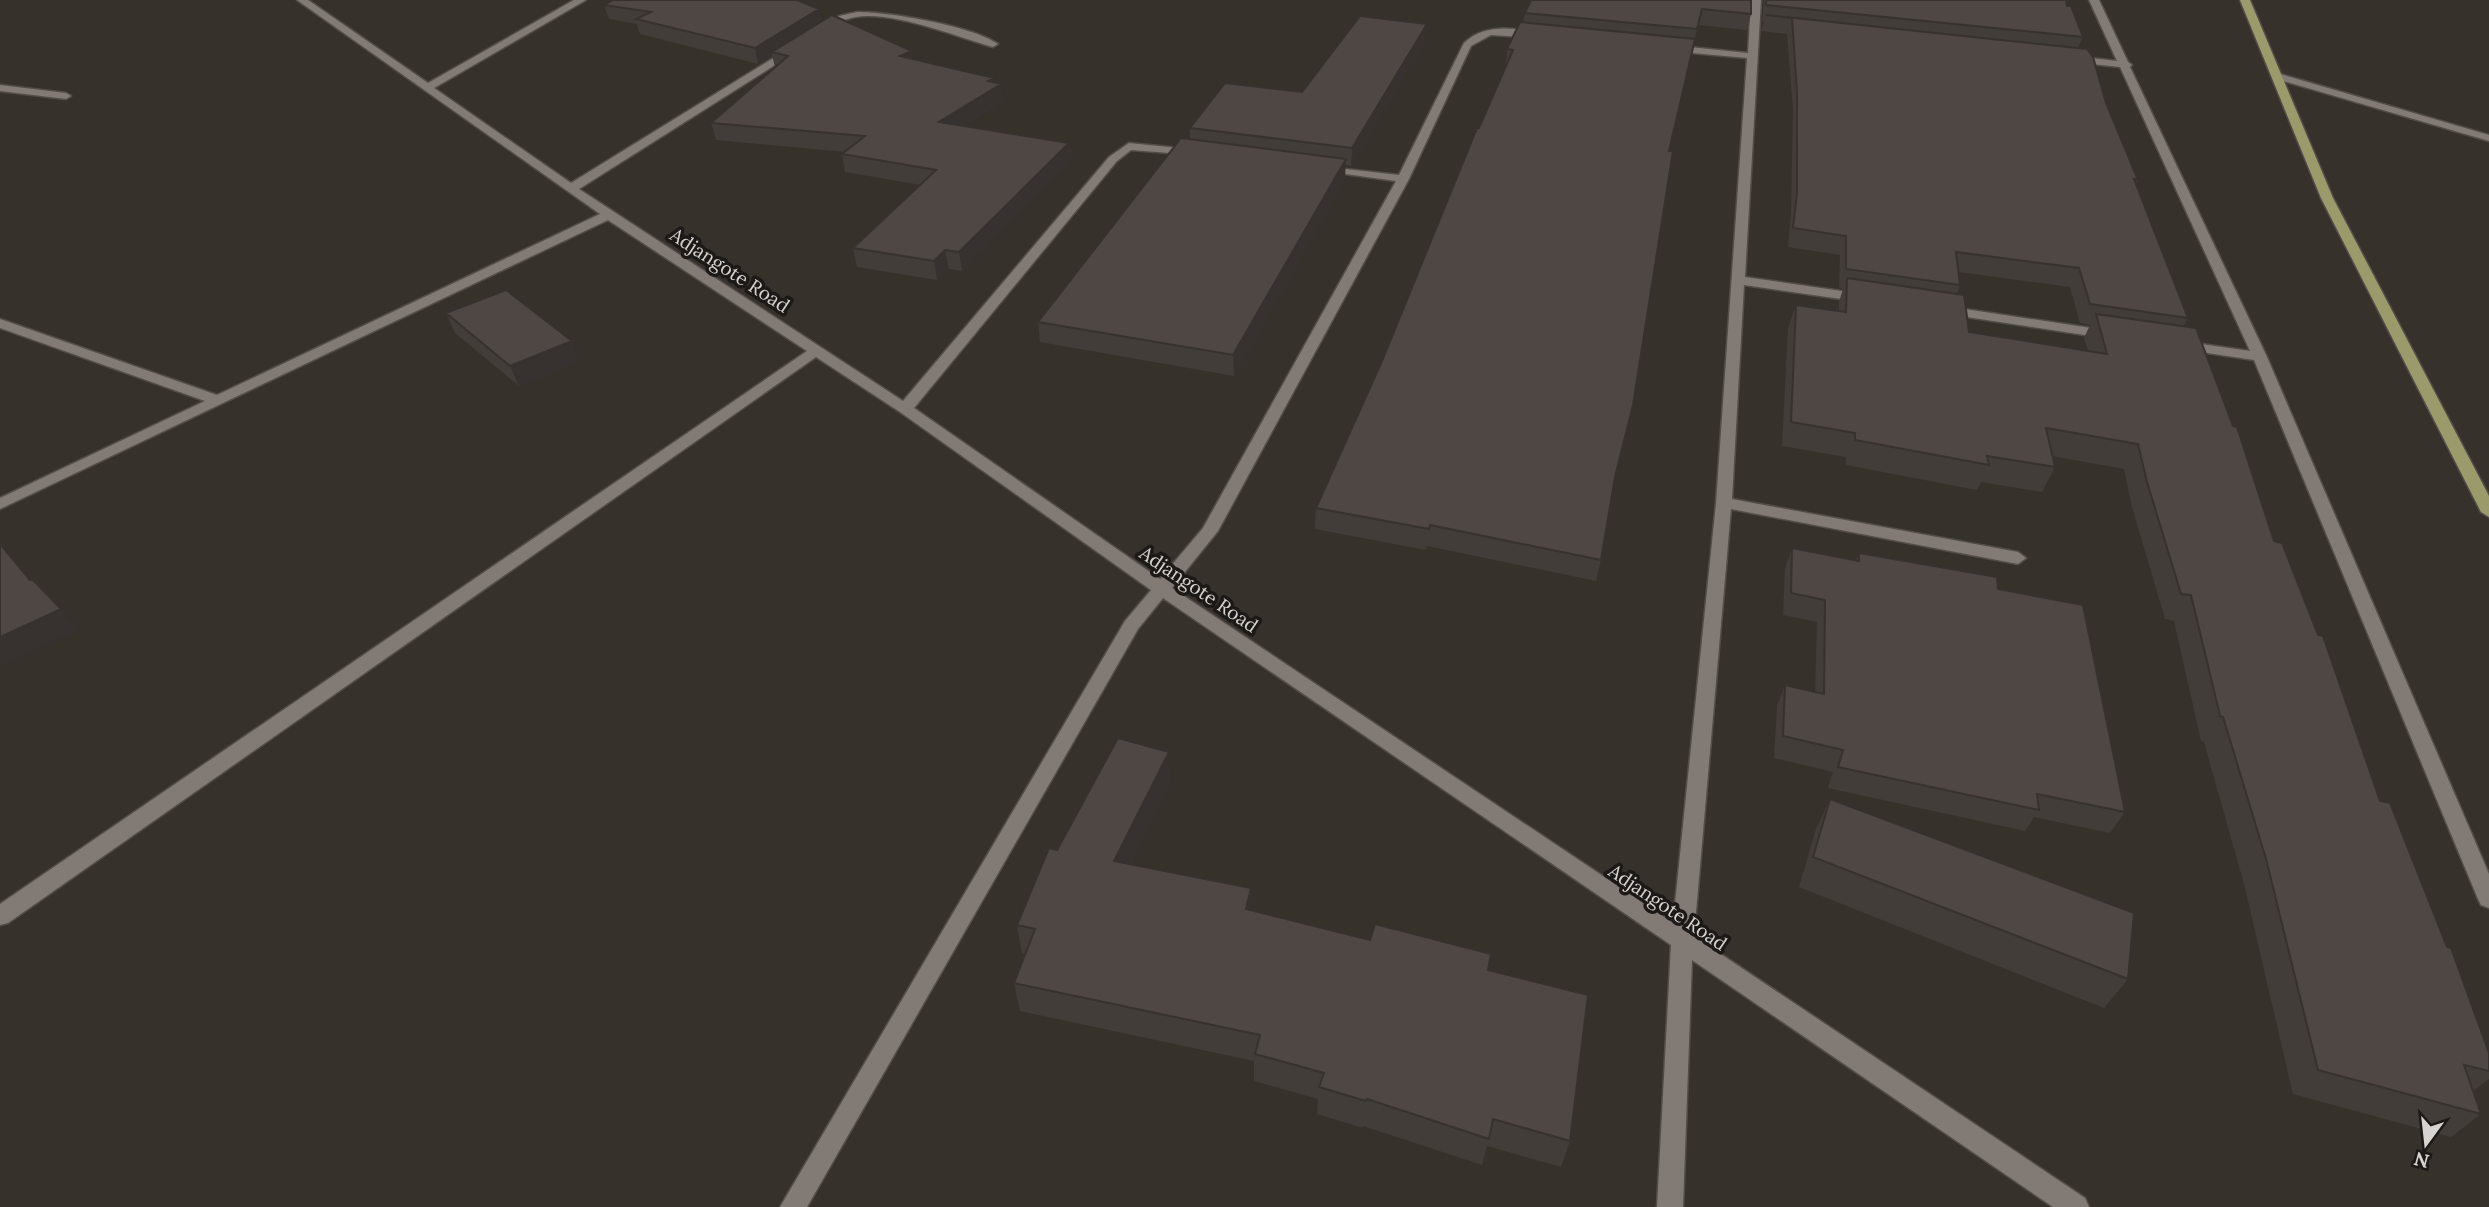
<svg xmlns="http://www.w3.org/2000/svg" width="2489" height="1207" viewBox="0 0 2489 1207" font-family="Lora,serif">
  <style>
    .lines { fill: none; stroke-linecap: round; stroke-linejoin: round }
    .minor-casing { stroke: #524d49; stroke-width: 3 }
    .major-casing { stroke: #524d49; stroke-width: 3 }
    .minor { fill: #817a75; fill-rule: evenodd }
    .major { fill: #9b9a6a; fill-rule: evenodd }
    .wall { fill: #433d3a; fill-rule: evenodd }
    .shaded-wall { fill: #37322f }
    .building { fill: #4e4743; stroke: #37322f; stroke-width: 2 }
    .labels { text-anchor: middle; stroke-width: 7; stroke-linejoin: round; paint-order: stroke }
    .street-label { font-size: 19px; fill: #d7d3d0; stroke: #1c1917 }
  </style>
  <rect width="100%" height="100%" fill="#37312c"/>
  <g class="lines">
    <g class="minor-casing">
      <path id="minor" d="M297,0H308L428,83L574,0H586L434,88L571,183L791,47H797V51L579,189L903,401L1109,157L1129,143L1199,150V154L1195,155L1131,150L1117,161L914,408L1160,579L1203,528L1396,181L1323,171L1317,168L1319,166L1399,175L1464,43C1485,23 1514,28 1540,33V37L1537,38L1491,35L1471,46L1409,179L1218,531L1172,588L1673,923L1716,503L1747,58L1670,51L1665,48L1670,45L1748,53L1751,0H1761L1745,277L1862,294L1869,298L1862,302L1744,285L1732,499L2018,552L2026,558L2018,564L1731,509L1694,936L2085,1198L2089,1207H2053L1692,960L1683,1207H1657L1671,945L1163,598L1138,629L807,1207H780L1125,621L1151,590L900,412L816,357L8,923L0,925V904L807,351L608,220L0,509V498L205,401L0,328V319L217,395L600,214Z
        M2089,0H2099L2128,62L2132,65L2130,67L2267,357L2489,874V908L2481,905L2478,899L2254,360L2180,349L2173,345L2180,341L2250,351L2120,67L2072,62L2067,59L2072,56L2117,61Z
        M857,12C890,12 972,26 998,44L993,47C956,37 881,5 845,20C838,23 832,28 826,32L818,30L839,16Z
        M2277,73L2489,135V141L2273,78L2272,76Z
        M0,85L66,93L71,96L66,99L0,91Z
        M1945,306L2111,331L2118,335L2111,339L1940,313L1938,310Z"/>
    </g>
    <g class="major-casing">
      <path id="major" d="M2240,0H2250L2333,198L2489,496V517L2481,512L2321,198Z"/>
    </g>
    <use href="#minor" class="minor"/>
    <use href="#major" class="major"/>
  </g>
  <path class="wall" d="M1751,0V14L1747,30L1698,25L1669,151L1615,480L1601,560L1596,581L1427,546L1426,550L1315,529L1316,508L1382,361L1506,66L1507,49L1523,23L1525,13Z
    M1764,0H2066L2067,6L2083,37L2078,48L2106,103L2138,180L2136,184L2188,318L2183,327L2274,541L2380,801L2489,1053V1079L2473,1091L2481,1114L2451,1137L2293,1094L2244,884L2204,742L2201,741L2174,621L2165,619L2132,507L2124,469L2052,456L2055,467L2042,492L1981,482L1977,490L1846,465V457L1782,446L1788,328L1796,305L1839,311V302L1843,289L1839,288L1840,255L1788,247L1791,212L1793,110L1787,34L1761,31L1764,21H1762ZM1959,272L2070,287L2080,323L2090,325L2084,338L2088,351L1969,332L1957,294L1960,285Z
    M604,5L821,21L912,51L913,59L994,78V83L1003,101L963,126L1069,143L1071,161L962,271L949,269L937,280L857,267L853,248L921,185L845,172L842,154L845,152L716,140L711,123L775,67L772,55L758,64L640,34L637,24L609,19Z
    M1425,40L1351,166L1345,165V178L1234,376L1040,342L1038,322L1190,139V128L1302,92Z
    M446,313L580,361L519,386L455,333Z
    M1792,548L1856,560L1859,553L1998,589L2125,812L2110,833L2034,817L2025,831L1828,788L1833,772L1774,758L1777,706L1785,685L1815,692L1817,622L1783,615L1785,569Z
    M1171,781L1130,864L1251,910L1488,970L1570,1141L1561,1167L1487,1146L1482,1165L1363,1126V1128L1317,1114L1318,1099L1254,1081V1061L1020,1011L1014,983L1025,954H1022L1017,925L1057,850Z
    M1830,799L2128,979L2104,1008L1799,887L1816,829Z"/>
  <path class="shaded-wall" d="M819,9L822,24L772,52V55L758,64L755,48Z
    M1427,24L1425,40L1351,166L1352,148Z
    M912,51L915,67L900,56Z
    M994,78L995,88L1001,84L1003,101L942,139L939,122Z
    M1069,143L1071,161L962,271L959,252Z
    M1346,159L1345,178L1234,376L1233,355Z
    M945,250L949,269L937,280L934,261Z
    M572,341L580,361L519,386L510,366Z
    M61,609L79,630L0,667V637Z
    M1169,752L1171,781L1117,890L1114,861Z
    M1251,888V916L1246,909Z"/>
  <path class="building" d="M613,0H797L819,9L755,48L636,19L651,12L604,5Z
    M1531,0H1751V14L1702,9L1697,29L1525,13Z
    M1766,0H2066L2067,6H2071L2083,37L1766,5Z
    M832,15L912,51L900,56L994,78L988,81L1001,84L939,122L1069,143L959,252L945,250L934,261L853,248L936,170L842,154L865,136L711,123L788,56L772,52Z
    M1766,15L2087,49L2093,57L2106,103L2138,180L2134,179L2188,318L2090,304L2079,268L1956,252L1960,285L1846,269V236L1793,228L1797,193V93L1792,18Z
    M1360,16L1427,24L1352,148L1190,128L1225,83L1302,92Z
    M1520,22L1695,39L1669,151H1673L1633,405L1615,477L1601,560L1430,525L1429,529L1316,508L1382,361L1477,128H1479L1513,50L1507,49Z
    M1181,138L1346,159L1233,355L1038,322Z
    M1847,278L1964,295L1969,332L2107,354L2096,314L2196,328L2233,426L2237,427L2274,541L2282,543L2318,635L2323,636L2380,801L2390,803L2447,947L2451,948L2489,1053V1071L2464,1065L2481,1114L2318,1070L2266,859L2223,717L2220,716L2191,595L2181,594L2147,482L2138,444L2046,428L2055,467L1987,456L1989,465L1855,440V433L1791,422L1796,305L1846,312Z
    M506,290L572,341L510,366L446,313Z
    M0,544L30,580L32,579L61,609L0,637Z
    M1792,548L1859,561V553L1997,577L1998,589L2083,605L2125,812L2037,794L2039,810L1838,767L1843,750L1783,736L1785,685L1824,694L1825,600L1791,593Z
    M1118,738L1169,752L1114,861L1251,888L1246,909L1370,940L1375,924L1491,954L1488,970L1588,995L1570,1141L1493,1119L1489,1139L1367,1099L1366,1101L1319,1087L1324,1073L1255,1054L1260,1035L1014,983L1035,929L1017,925L1049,848L1057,850Z
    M1830,799L2134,913L2128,979L1813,857Z"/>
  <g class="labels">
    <g class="street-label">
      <text transform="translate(730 270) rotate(33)" y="7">Adjangote Road</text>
      <text transform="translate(1199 589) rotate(34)" y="7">Adjangote Road</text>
      <text transform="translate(1668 907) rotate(34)" y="7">Adjangote Road</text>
    </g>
  </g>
  <g transform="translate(2426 1144) rotate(195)" stroke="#1c1917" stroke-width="5" paint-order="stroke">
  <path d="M0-5L12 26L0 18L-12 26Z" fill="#d7d3d0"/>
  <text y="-10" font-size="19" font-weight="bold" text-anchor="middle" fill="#d7d3d0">N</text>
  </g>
</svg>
